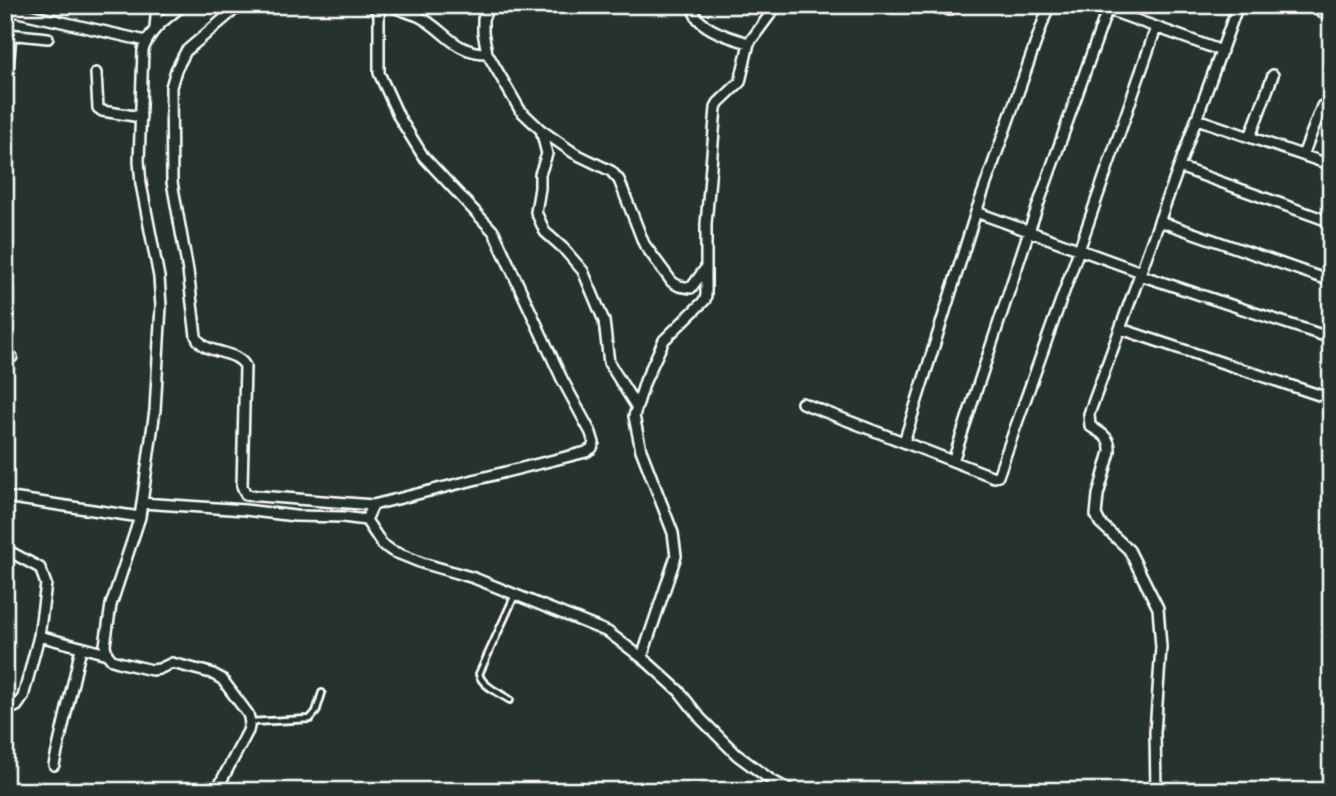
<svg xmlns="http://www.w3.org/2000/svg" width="1336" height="796" viewBox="0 0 1336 796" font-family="Mali,sans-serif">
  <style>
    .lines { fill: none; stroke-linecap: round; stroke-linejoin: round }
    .service-casing { stroke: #fff; stroke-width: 10 }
    .minor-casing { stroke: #fff; stroke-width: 14 }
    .service { stroke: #26332d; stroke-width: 4.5 }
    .minor { stroke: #26332d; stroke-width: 9 }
  </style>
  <rect width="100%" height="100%" fill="#26332d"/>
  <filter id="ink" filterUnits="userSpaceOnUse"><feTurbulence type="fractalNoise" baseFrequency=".0143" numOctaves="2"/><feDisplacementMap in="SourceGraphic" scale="14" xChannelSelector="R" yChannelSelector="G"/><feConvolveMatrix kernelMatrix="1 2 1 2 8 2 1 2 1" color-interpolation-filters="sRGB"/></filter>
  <g filter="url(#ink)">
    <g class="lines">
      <g class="service-casing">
        <path id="service" d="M510,700C500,693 482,686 479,674L515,595
          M251,722L310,719L316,712L322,693"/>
      </g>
      <g class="minor-casing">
        <path id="minor" d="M183,5C166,19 151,28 143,50L139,161L141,184L159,277L161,306L155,410L140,517L111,605L105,645L107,654L112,660L122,663L152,670L159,669L172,663L211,673L222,679L248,714L250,722L248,731L216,791
          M240,5L186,51L176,70L171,87L172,182L188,271L196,336C204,356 235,348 245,366L242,486L246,495L373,505
          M393,5L396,8C403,11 411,13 418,16C445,29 453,53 487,53
          M489,5L483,19V32L487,53L520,110L541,130L574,153L611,171L619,180L644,244L672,282L679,286L691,288L705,269
          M692,5C694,11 695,17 700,21C711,32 734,39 749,43
          M1095,5L1222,51
          M1310,5L1331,18
          M5,9L146,41
          M949,10L950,5
          M155,28L157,5
          M8,34L48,38
          M96,73L98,108L102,111L141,117
          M5,105L11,34
          M1197,119L1331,165
          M541,130L547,154L540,174V188L536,212L545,232L563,248L583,271L604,321L609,363L636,406
          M1250,137L1273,75
          M1303,155L1322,106
          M1179,167L1331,222
          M976,212L1141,272
          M1159,221L1331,281
          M1140,275L1331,338
          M1121,329L1322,396
          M5,356L12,357
          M802,403L994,477L998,476L1079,250L1156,28
          M904,442L976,212L1049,5
          M953,461L1029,231L1107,10
          M5,497L140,517
          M142,503L245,510L295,516L343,517L366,520L382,544L392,551L422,563L474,578L608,632L645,660L679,691L701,719L737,755L771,780L791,791
          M366,520L373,505L586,452L592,448L594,443L591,433L562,379L494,232L423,156L399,117L379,73V14L373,5
          M5,549L40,568L46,584L39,636L23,697L17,706L5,711
          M39,636L107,654
          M642,657L676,556L673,533L641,450L634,416L645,381L664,340L705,300L706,295V224L716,108L718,103L740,82L749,43L777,5
          M54,765L81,648
          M66,791L67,787
          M1156,791L1155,732L1161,647L1158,608L1129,550L1100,523L1096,515L1098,495L1110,452C1111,437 1102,434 1090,426L1089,414L1238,5"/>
      </g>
      <use href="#service" class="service"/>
      <use href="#minor" class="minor"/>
    </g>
  </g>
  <rect width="1336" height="796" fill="none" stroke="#26332d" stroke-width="28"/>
  <rect x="14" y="14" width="1308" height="768" fill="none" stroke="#fff" stroke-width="2.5" filter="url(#ink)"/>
</svg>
